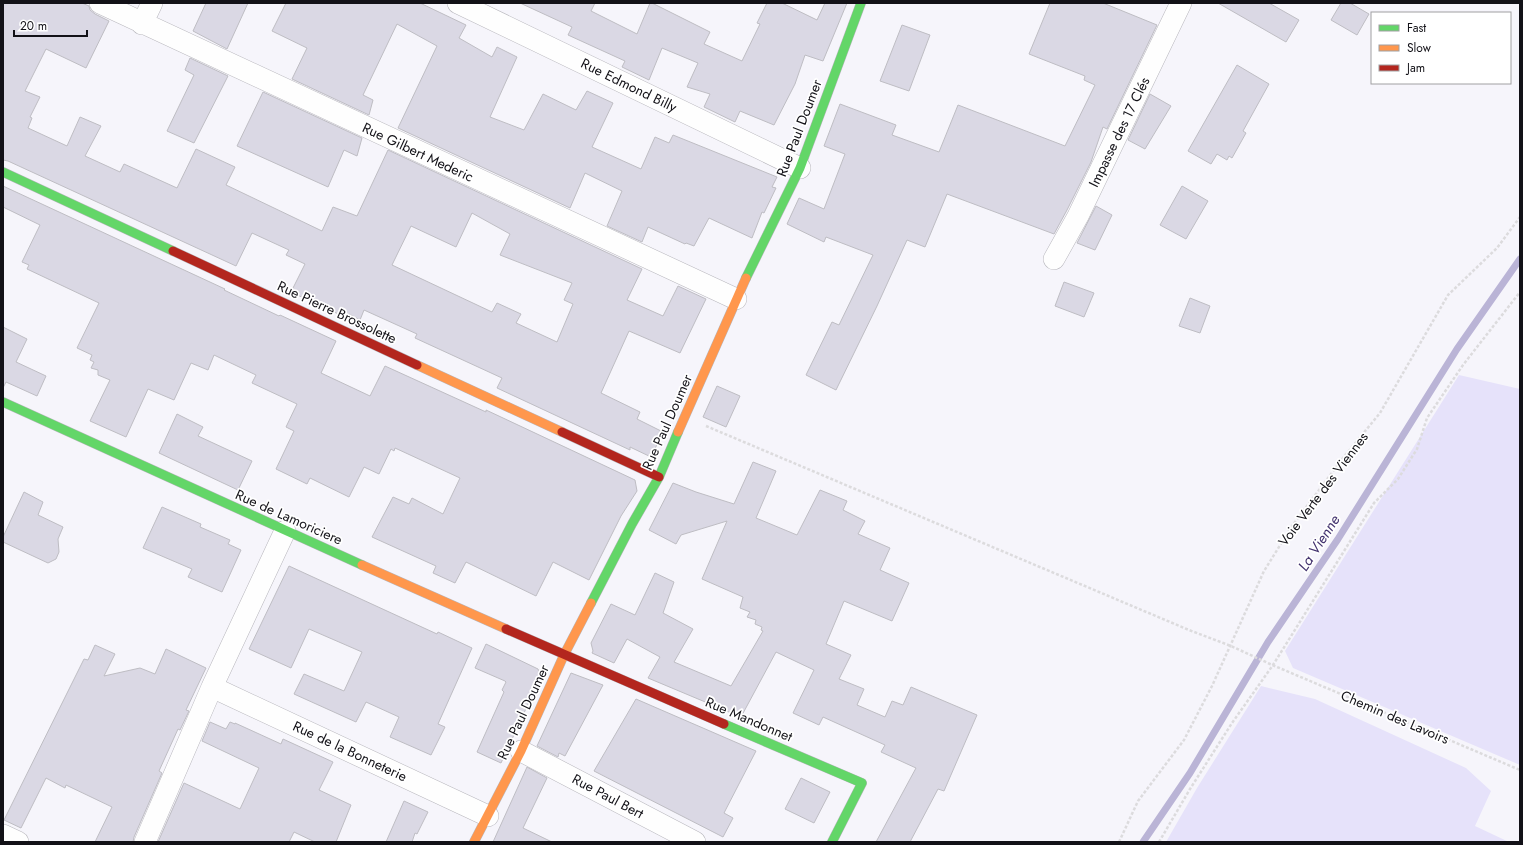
<svg xmlns="http://www.w3.org/2000/svg" width="1523" height="845" viewBox="0 0 1523 845" font-family="Jost,sans-serif">
  <style>
    .green { fill: #e6e2fa }
    .lines { fill: none; stroke-linecap: round; stroke-linejoin: round }
    .stream { stroke: #bab4d6; stroke-width: 7 }
    .building { fill: #dad8e4; stroke: #bebdc3; fill-rule: evenodd }
    .street-casing { stroke: #b8b7bd; stroke-width: 22 }
    .fast-casing { stroke: #b8b7bd; stroke-width: 10 }
    .slow-casing { stroke: #b8b7bd; stroke-width: 10 }
    .jam-casing { stroke: #b8b7bd; stroke-width: 10 }
    .path { stroke: #dcdbdd; stroke-width: 2.5; stroke-dasharray: 3 2; stroke-linecap: butt }
    .street { stroke: #fefefe; stroke-width: 21 }
    .fast { stroke: #63d668; stroke-width: 9 }
    .slow { stroke: #ff974d; stroke-width: 9 }
    .jam { stroke: #b3261e; stroke-width: 9 }
    .labels { text-anchor: middle; stroke-width: 3.5; stroke-linejoin: round; paint-order: stroke }
    .street-label { font-size: 14px; fill: #121117; stroke: #fff }
    .water-label { font-size: 15px; font-style: italic; fill: #44346f; stroke: #fff }
  </style>
  <rect width="100%" height="100%" fill="#f6f5fb"/>
  <path class="green" d="M1459,375L1520,389V765L1293,668L1285,651Z
    M1261,686L1315,699L1466,768L1491,791L1475,826L1509,842H1166L1197,788Z"/>
  <g class="lines">
    <path class="stream" d="M1143,842L1190,773L1268,642L1338,539L1457,349L1520,259"/>
  </g>
  <path class="building" d="M3,3H82L89,6L90,10L95,14L109,21L86,68L46,49L25,91L40,97L30,117L32,118L28,128L67,146L80,117L101,126L85,156L120,172L124,164L177,188L196,149L235,167L226,185L322,231L333,207L357,216L388,150L642,269L627,300L663,316L678,286L706,299L680,353L629,331L601,393L640,412L637,419L663,432L651,457L630,447V450L497,388L502,378L415,338L417,334L364,310L360,320L349,314L347,318L291,292L305,264L286,255L289,250L252,233L236,266L8,161L3,160ZM472,213L510,234L500,255L572,283L564,300L573,304L557,342L516,323L521,314L497,303L492,312L392,265L411,226L456,247Z
    M206,3H248L227,49L193,31Z
    M286,3H420L466,25L459,38L492,57L497,47L517,57L490,117L524,130L543,94L576,110L587,91L613,103L592,147L641,169L655,137L669,143L673,135L777,177L772,187L776,188L764,213L762,212L752,238L709,218L694,246L686,243L685,244L648,227L642,242L607,226L622,191L585,173L570,208L398,128L437,46L397,24L363,95L373,100L369,115L292,79L307,48L272,31Z
    M520,3H595L591,11L637,34L650,3H652L710,32L704,44L742,61L760,24L757,23L767,3H782L817,20L825,3H847L823,61L805,55L795,84L774,125L740,111L735,122L704,107L710,94L687,87L698,63L662,48L649,80L622,67L625,61L568,35L572,27Z
    M1050,3H1103L1157,25L1107,129L1103,127L1091,162L1067,210L1054,234L947,194L925,247L907,240L877,306L836,390L806,375L832,322L839,325L873,255L826,237L824,242L787,224L799,198L824,209L845,154L824,146L840,104L896,125L892,135L939,152L958,105L1065,146L1095,85L1084,80L1085,76L1029,54Z
    M1218,3H1269L1299,20L1286,42Z
    M1341,3H1350L1369,14L1357,35L1331,20Z
    M902,25L930,35L909,91L880,81Z
    M190,58L228,76L194,143L167,131L194,75L185,70Z
    M1237,65L1269,84L1243,131L1246,133L1232,158L1229,156L1227,160L1217,154L1211,164L1188,151Z
    M263,92L362,138L357,156L344,150L328,187L237,146Z
    M1150,94L1171,106L1145,149L1128,140Z
    M3,186L225,289L224,290L279,316L280,315L336,341L321,373L370,396L385,366L486,412V410L635,480L637,491L621,516L589,580L553,562L536,596L466,562L455,583L433,573L436,566L372,537L393,497L409,504L412,498L443,514L460,478L395,448L394,451L391,449L379,474L364,467L349,497L310,478L307,484L276,469L294,431L286,427L297,404L252,383L256,375L214,355L208,370L191,363L174,400L148,389L126,437L90,421L110,380L98,375V370L91,368L94,362L90,360L92,355L77,348L99,303L27,269L29,265L22,262L40,225L3,207Z
    M1182,186L1208,201L1186,239L1160,225Z
    M1096,206L1112,215L1095,250L1077,243Z
    M1064,282L1094,293L1084,317L1055,306Z
    M1190,298L1210,306L1200,333L1179,326Z
    M3,327L27,339L16,362L46,376L37,396L6,382L3,388Z
    M717,386L740,396L726,427L703,417Z
    M177,414L203,427L198,436L252,461L238,490L159,453Z
    M753,462L776,471L756,518L797,535L820,490L847,501L843,510L865,521L858,534L890,548L880,570L909,583L892,621L844,601L826,644L851,655L839,679L864,689L857,705L885,717L892,701L903,705L911,687L977,715L944,791L938,789L910,842H876L916,768L881,752L885,745L823,717L819,725L793,713L814,670L776,652L741,717L648,678L660,657L627,639L614,663L592,653L593,651L591,643L611,604L635,615L655,573L674,582L663,613L693,629L674,662L731,686L763,631L761,630L762,627L755,624L756,620L747,617L750,612L740,608L743,597L702,579L727,521L681,535L676,544L649,530L673,483L696,492L734,504Z
    M24,492L43,502L38,515L63,527L58,539L59,552L56,559L48,563L3,542V537Z
    M162,507L201,524L200,527L230,540L228,544L241,550L222,592L188,577L192,569L143,548Z
    M289,566L437,634L438,632L472,648L438,724L445,727L431,755L390,737L399,717L366,702L356,722L294,694L304,674L344,691L362,652L309,629L291,668L249,649Z
    M486,644L538,669L541,676L501,763L477,752L504,692L502,690L506,682L505,681L475,668Z
    M95,645L115,654L104,676L140,668L155,674L166,649L206,668L186,710L189,711L180,730L178,729L159,771L162,773L134,837L133,842H95L112,807L66,785L65,788L46,778L21,828L4,820L84,659L88,660Z
    M571,673L603,685L565,756L559,753L558,757L537,746Z
    M636,699L756,751L724,813L733,818L723,837L594,771Z
    M210,722L226,729L230,722L235,724V723L281,744L283,739L333,762L319,790L351,805L336,842H315L294,832L289,842H158L184,783L240,809L259,768L202,741Z
    M527,767L547,778L523,828L552,842H493Z
    M801,778L830,792L814,823L785,809Z
    M404,801L428,812L417,834L415,833L412,842H386Z"/>
  <g class="lines">
    <g class="street-casing">
      <path id="street" d="M100,3L736,299
        M458,3L800,168
        M142,24L152,3
        M1054,259L1078,216L1181,3
        M212,687L488,816
        M521,751L695,842
        M3,835L18,842
        M145,842L212,687L285,531"/>
    </g>
    <g class="fast-casing">
      <path id="fast" d="M3,172L173,251
        M746,278L800,168L861,3
        M3,402L362,565
        M591,603L632,524L659,477L678,432
        M724,724L862,783L832,842"/>
    </g>
    <g class="slow-casing">
      <path id="slow" d="M417,365L562,432
        M678,432L746,278
        M362,565L506,629
        M474,842L521,751L564,655L591,603"/>
    </g>
    <g class="jam-casing">
      <path id="jam" d="M173,251L417,365
        M562,432L659,477
        M506,629L724,724"/>
    </g>
    <path class="path" d="M706,426L1189,630L1231,646L1270,664L1520,770
      M1119,842L1138,801L1184,740L1212,686L1264,571L1292,526L1343,458L1380,413L1448,295L1497,248L1520,217
      M1159,842L1190,789L1232,723L1273,665L1374,503L1398,479L1417,449L1427,418L1463,365L1520,292"/>
    <use href="#street" class="street"/>
    <use href="#fast" class="fast"/>
    <use href="#slow" class="slow"/>
    <use href="#jam" class="jam"/>
  </g>
  <g class="labels">
    <g class="street-label">
      <text transform="translate(629 85) rotate(26)" y="5">Rue Edmond Billy</text>
      <text transform="translate(799 128) rotate(-69)" y="5">Rue Paul Doumer</text>
      <text transform="translate(1119 132) rotate(-64)" y="5">Impasse des 17 Clés</text>
      <text transform="translate(418 152) rotate(25)" y="5">Rue Gilbert Mederic</text>
      <text transform="translate(337 312) rotate(25)" y="5">Rue Pierre Brossolette</text>
      <text transform="translate(667 422) rotate(-66)" y="5">Rue Paul Doumer</text>
      <text transform="translate(1323 489) rotate(-53)" y="5">Voie Verte des Viennes</text>
      <text transform="translate(289 517) rotate(24)" y="5">Rue de Lamoriciere</text>
      <text transform="translate(523 712) rotate(-65)" y="5">Rue Paul Doumer</text>
      <text transform="translate(1395 717) rotate(23)" y="5">Chemin des Lavoirs</text>
      <text transform="translate(749 719) rotate(23)" y="5">Rue Mandonnet</text>
      <text transform="translate(350 751) rotate(25)" y="5">Rue de la Bonneterie</text>
      <text transform="translate(608 796) rotate(28)" y="5">Rue Paul Bert</text>
    </g>
    <g class="water-label">
      <text transform="translate(1319 543) rotate(-57)" y="5">La Vienne</text>
    </g>
  </g>
  <rect width="1523" height="845" fill="none" stroke="#121117" stroke-width="8"/>
  <rect x="1371" y="12" width="140" height="72" fill="#ffffff" stroke="#a0a0a2"/>
  <rect x="1379" y="25" width="20" height="6" fill="#63d668" stroke="#a0a0a2"/>
  <text x="1407" y="32" font-size="12" fill="#121117">Fast</text>
  <rect x="1379" y="45" width="20" height="6" fill="#ff974d" stroke="#a0a0a2"/>
  <text x="1407" y="52" font-size="12" fill="#121117">Slow</text>
  <rect x="1379" y="65" width="20" height="6" fill="#b3261e" stroke="#a0a0a2"/>
  <text x="1407" y="72" font-size="12" fill="#121117">Jam</text>
  <path d="M14 30v6h73v-6" fill="none" stroke="#121117" stroke-width="2"/>
  <text x="20" y="30" font-size="12" fill="#121117" stroke="#ffffff" stroke-width="3" paint-order="stroke">20 m</text>
</svg>
